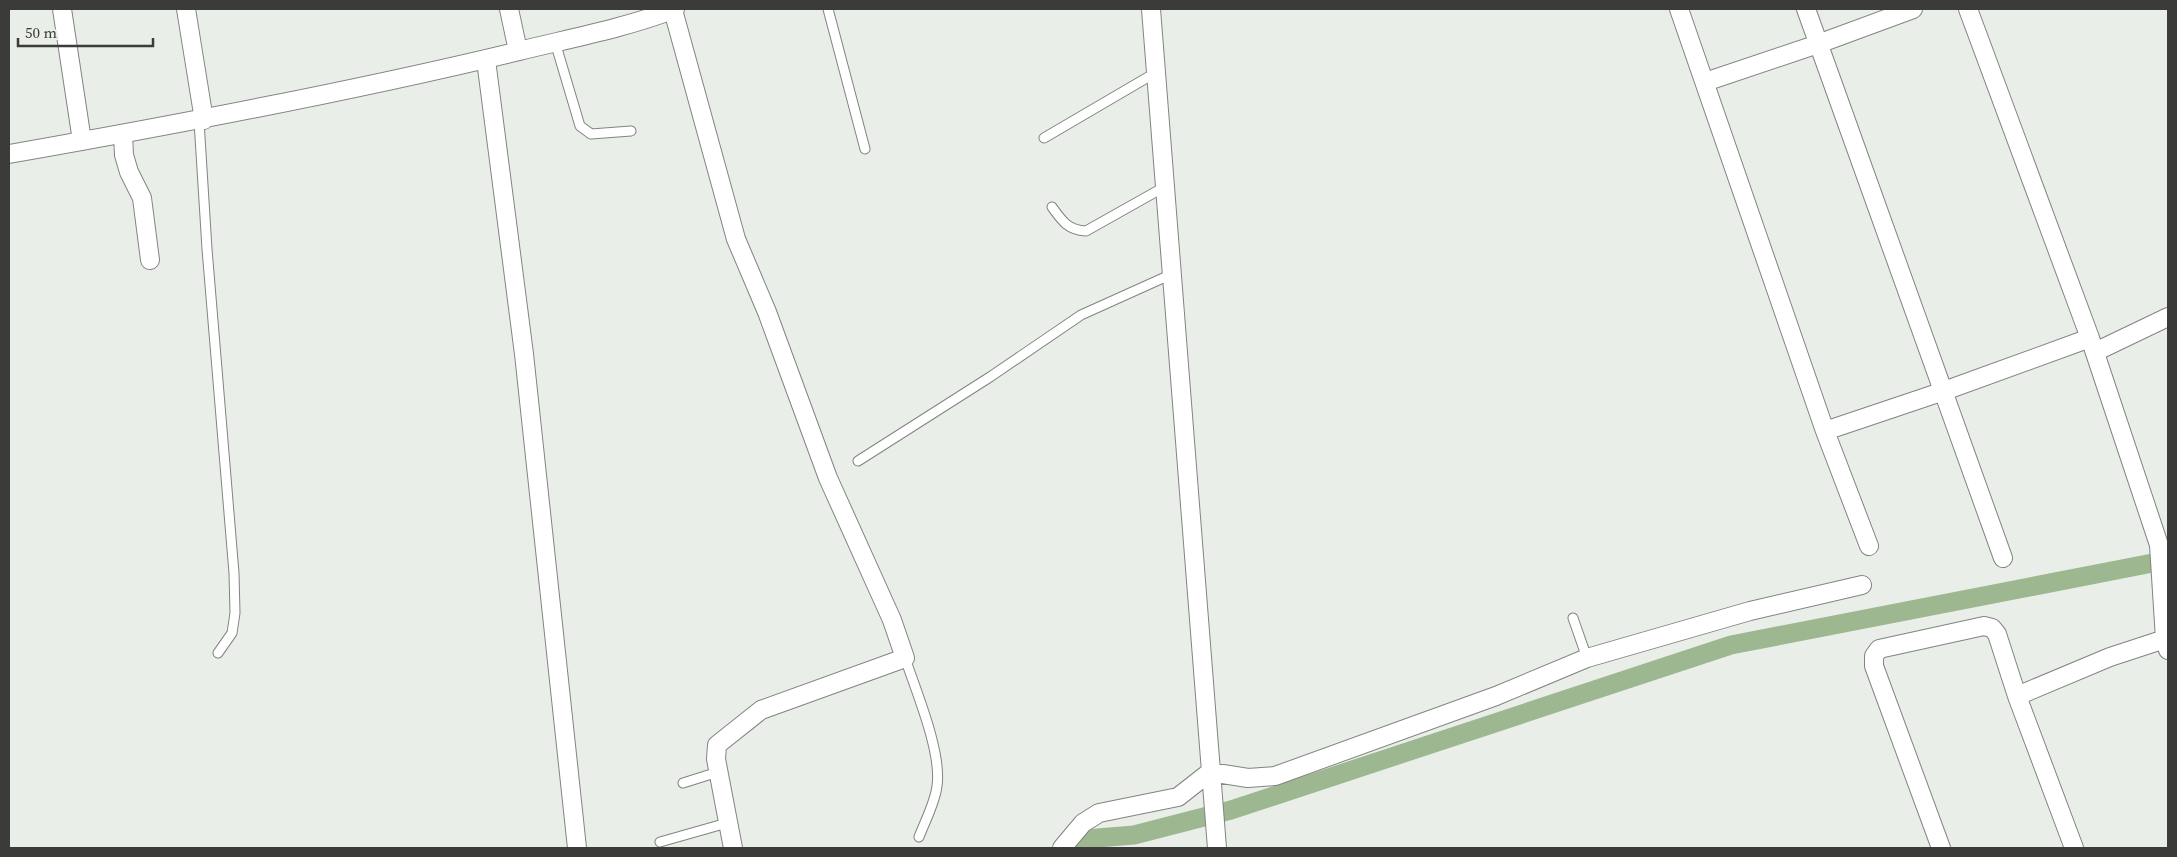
<svg xmlns="http://www.w3.org/2000/svg" width="2177" height="857" viewBox="0 0 2177 857" font-family="'Source Serif 4',serif">
  <style>
    .lines { fill: none; stroke-linecap: round; stroke-linejoin: round }
    .canal { stroke: #9db890; stroke-width: 19 }
    .service-casing { stroke: #818480; stroke-width: 11 }
    .minor-casing { stroke: #818480; stroke-width: 20 }
    .service { stroke: #fff; stroke-width: 9 }
    .minor { stroke: #fff; stroke-width: 18 }
  </style>
  <rect width="100%" height="100%" fill="#eaeee9"/>
  <g class="lines">
    <path class="canal" d="M1078,848L1085,839L1134,835L1231,810L1731,645L2168,560"/>
    <g class="service-casing">
      <path id="service" d="M828,9L865,149
        M555,42L580,126L591,134L631,131
        M199,121L207,249L234,573L235,613L232,633L218,653
        M1044,138L1155,73
        M1052,207C1062,221 1068,230 1086,231L1166,186
        M858,461L990,377L1081,315L1172,274
        M1573,618L1587,658
        M905,658C916,691 942,752 937,786C935,803 925,821 919,837
        M683,783L718,772
        M660,842L727,823"/>
    </g>
    <g class="minor-casing">
      <path id="minor" d="M62,9L82,141
        M186,9L204,120
        M509,9L518,51
        M1151,9L1217,848
        M1679,9L1825,431L1869,546
        M1806,9L2003,558
        M1968,9L2090,338L2159,545L2165,639L2168,650
        M673,10L736,239L767,312L828,478L892,620L905,658L761,710L717,745L716,759L733,848
        M486,60L524,354L577,848
        M1705,82L1818,44L1913,9
        M123,134L124,155L129,172L142,198L150,260
        M9,154C180,124 350,92 519,51C572,38 625,28 675,9
        M2095,352L2168,317
        M1825,431L1944,391L2090,338
        M2017,696L2110,657L2168,638
        M1062,848L1083,823L1099,813L1178,797L1210,772L1248,778L1275,776L1496,696L1587,658L1750,611L1862,585
        M1941,848L1874,666V656L1879,649L1984,626L1992,628L1997,634L2017,696L2074,848"/>
    </g>
    <use href="#service" class="service"/>
    <use href="#minor" class="minor"/>
  </g>
  <rect width="2177" height="857" fill="none" stroke="#3b3c3a" stroke-width="20"/>
  <path d="M18 38v8h135v-8" fill="none" stroke="#3b3c3a" stroke-width="2.5"/>
  <text x="25" y="38" font-size="15" fill="#3b3c3a" stroke="#eaeee9" stroke-width="4" paint-order="stroke">50 m</text>
</svg>
